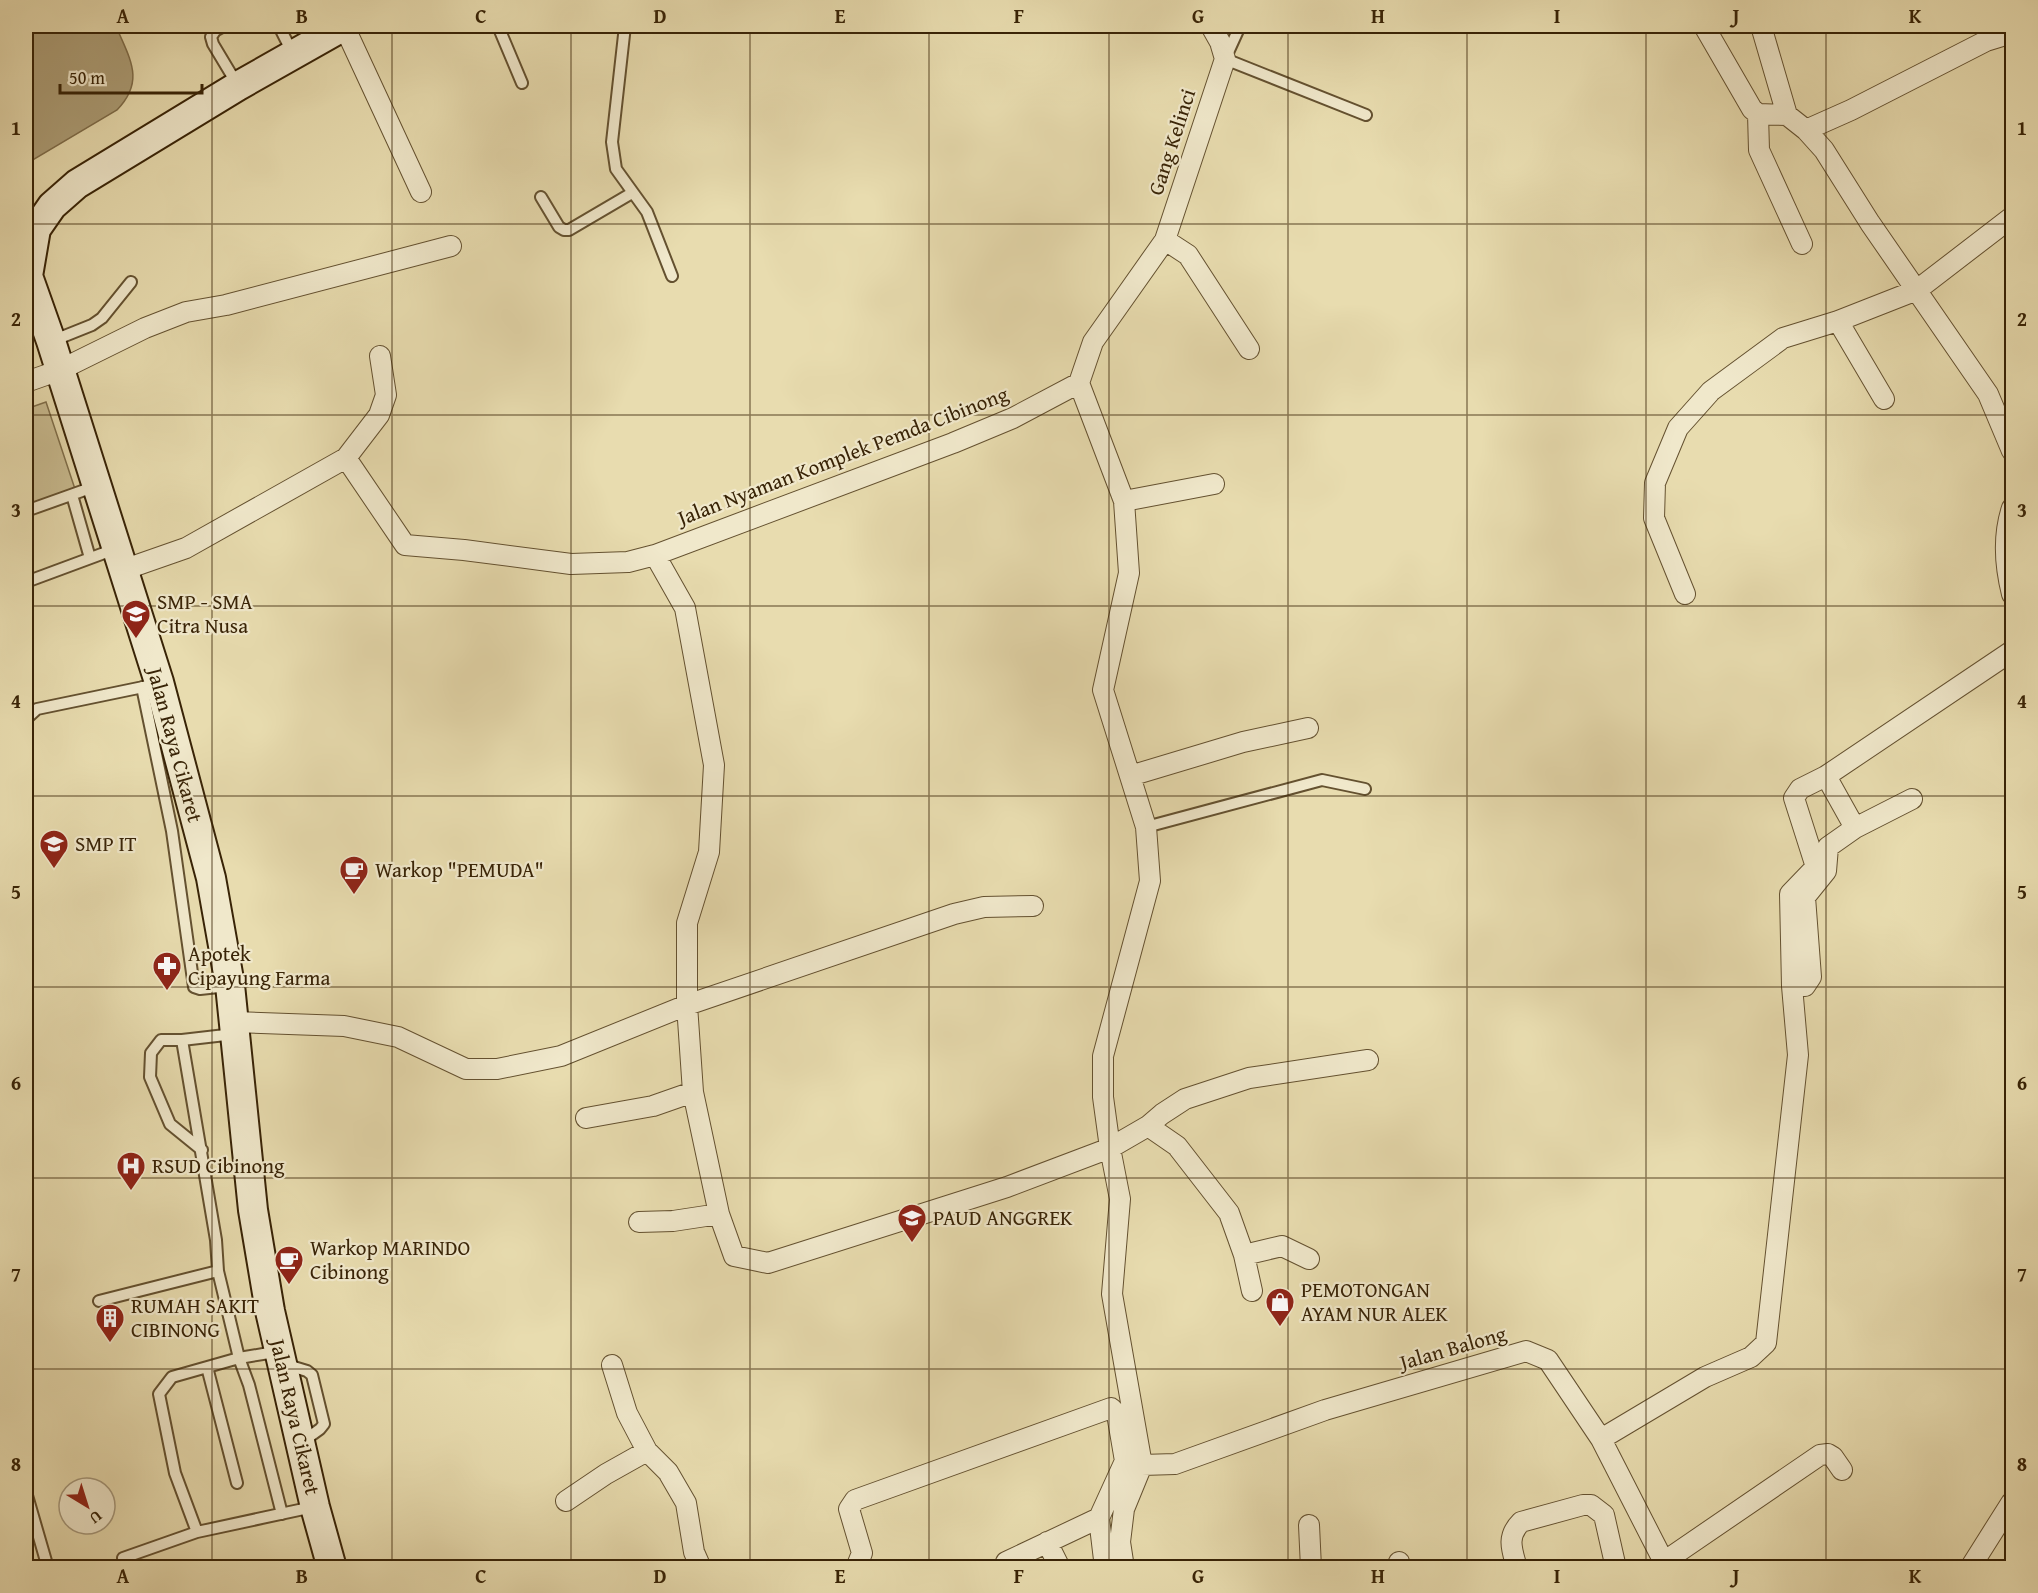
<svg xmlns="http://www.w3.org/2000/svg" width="2038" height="1593" viewBox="0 0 2038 1593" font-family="'Gentium Book Plus',serif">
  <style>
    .green { fill: #cabd92; stroke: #81704c; stroke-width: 1.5 }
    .water { fill: #ac9d76; stroke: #7e6c49; stroke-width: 1.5 }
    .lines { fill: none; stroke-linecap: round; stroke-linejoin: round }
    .service-casing { stroke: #645130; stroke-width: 14 }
    .minor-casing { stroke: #645130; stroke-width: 22 }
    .secondary-casing { stroke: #382306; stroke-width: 32 }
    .service { stroke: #f0e8cb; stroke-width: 10 }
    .minor { stroke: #f0e8cb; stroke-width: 20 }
    .secondary { stroke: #f0e8cb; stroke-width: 28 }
    .grid { fill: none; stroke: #382306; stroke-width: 1.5; stroke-opacity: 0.55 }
    .labels { text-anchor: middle; stroke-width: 4.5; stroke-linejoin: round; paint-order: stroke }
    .street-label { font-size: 21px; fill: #382306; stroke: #f0e8cb }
    .poi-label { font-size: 21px; fill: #382306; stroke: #f0e8cb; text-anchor: start }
    .neatline { fill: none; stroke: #382306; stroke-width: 2 }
    .grid-label { font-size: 20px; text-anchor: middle; font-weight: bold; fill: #382306 }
  </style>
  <rect width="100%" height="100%" fill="#e8dcaf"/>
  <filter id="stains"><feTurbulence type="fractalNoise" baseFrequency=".00333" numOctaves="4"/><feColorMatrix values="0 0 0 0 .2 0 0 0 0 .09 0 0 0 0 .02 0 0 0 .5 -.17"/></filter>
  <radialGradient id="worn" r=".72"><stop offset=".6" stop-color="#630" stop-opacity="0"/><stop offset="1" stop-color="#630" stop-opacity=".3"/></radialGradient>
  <path class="green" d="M46,402L75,489L26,506V409Z"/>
  <path class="water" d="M26,26H116C129,58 146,80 117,110L26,164Z"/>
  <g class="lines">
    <g class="service-casing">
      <path id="service" d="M224,26L215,31L211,37L213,44L237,84
        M279,26L293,54
        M498,26L522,83
        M625,26L612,142L616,169L647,212L672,276
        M1240,26L1225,59L1366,115
        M541,197L559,227L564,230H569L632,193
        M52,341L92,325L102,318L131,282
        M72,495L90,558
        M26,511L96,486
        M26,582L115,549
        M142,687L172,831L194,987L200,989L228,986
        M26,719L37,709L148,686
        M1146,827L1322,780L1365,789
        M182,1040L216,1240L218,1271L239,1358L269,1353
        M202,1150L170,1124L150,1077L151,1053L161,1040H182L234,1034
        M99,1301L218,1271
        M284,1364L307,1371L312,1375L324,1424L320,1429L302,1442
        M207,1367L237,1483
        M26,1492L48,1568
        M197,1532L175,1473L159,1394L172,1377L239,1358L249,1385L282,1514
        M123,1558L197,1532L313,1507"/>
    </g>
    <g class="minor-casing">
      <path id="minor" d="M344,26L421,192
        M1704,26L1752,109L1758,114L1787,115L1806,130L1824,150L1870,223L1988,394L2012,451
        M1761,26L1787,115
        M1758,114L1759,150L1802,244
        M1806,130L1851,110L1986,41L2012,33
        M1165,240L1188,255L1249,349
        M1838,321L1884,399
        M26,382L60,370L145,328L186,312L226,305L451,246
        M1079,383L1124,501L1129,573L1103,690L1146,827L1150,881L1103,1056V1097L1110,1148L1120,1199L1112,1294L1142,1465L1124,1509L1120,1542L1124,1568
        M1079,383L1093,342L1165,240L1225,59L1220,42L1211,26
        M346,458L405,545L464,550L571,564L628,562L655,555L953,443L1013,418L1079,383
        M1124,501L1214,484
        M2012,508C2003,535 2005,566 2012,594
        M655,555L685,608L714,765L709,852L687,923V1005L693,1092L719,1214L734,1256L768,1263L1007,1187L1110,1148L1148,1126L1177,1146L1229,1213L1244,1255L1252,1291
        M123,570L186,548L346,458L379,415L386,395L380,356
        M1685,594L1654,518L1655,483L1678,428L1711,391L1783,338L1838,321L1917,290L2012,217
        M1130,776L1243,742L1308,728
        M1855,828L1912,799
        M1792,986L1790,894L1816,867L1794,798L1800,789L1826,776
        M233,1022L344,1026L398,1037L466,1069H497L561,1056L687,1005L954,914L984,907L1033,906
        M586,1118L653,1106L693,1092
        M1148,1126L1162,1114L1185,1099L1249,1078L1368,1060
        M639,1222L673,1221L719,1214
        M1244,1255L1282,1246L1309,1259
        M612,1365L627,1413L647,1451L668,1472L686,1503L694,1552L701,1568
        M1601,1439L1705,1377L1751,1357L1766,1343L1798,1055L1792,986H1805L1811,977L1805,897L1826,871L1828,847L1855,828L1826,776L2012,651
        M1142,1465L1175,1464L1325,1410L1526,1351L1548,1360L1601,1439L1667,1568
        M566,1501L606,1474L647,1451
        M1309,1525L1311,1568
        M1047,1542L1060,1568
        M1665,1561L1820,1455L1828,1454L1833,1457L1842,1470
        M1006,1562L1099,1518
        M1399,1562L1400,1568
        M856,1568L862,1553L849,1509L855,1500L1111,1408L1117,1414L1125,1461L1099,1518L1105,1568
        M1517,1568C1512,1550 1506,1537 1521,1522L1583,1505H1591L1604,1515L1616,1568
        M1970,1568L2011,1503"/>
    </g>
    <g class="secondary-casing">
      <path id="secondary" d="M332,1568L315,1507L270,1311L253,1210L230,985L211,878L159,682L51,341L28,276L36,229L52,206L77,184L238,86L344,26"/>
    </g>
    <use href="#service" class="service"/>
    <use href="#minor" class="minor"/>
    <use href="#secondary" class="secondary"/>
  </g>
  <path class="grid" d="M212,26V1568M392,26V1568M571,26V1568M750,26V1568M929,26V1568M1109,26V1568M1288,26V1568M1467,26V1568M1646,26V1568M1826,26V1568M26,224H2012M26,415H2012M26,606H2012M26,796H2012M26,987H2012M26,1178H2012M26,1369H2012"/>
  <defs>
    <g id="school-pin" transform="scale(1.5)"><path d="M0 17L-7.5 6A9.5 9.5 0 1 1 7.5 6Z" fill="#8f2418" stroke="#f0e8cb"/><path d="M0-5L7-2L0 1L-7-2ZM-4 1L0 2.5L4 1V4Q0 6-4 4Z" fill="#fff"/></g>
    <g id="cafe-pin" transform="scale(1.5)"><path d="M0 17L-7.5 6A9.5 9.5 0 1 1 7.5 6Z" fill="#8f2418" stroke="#f0e8cb"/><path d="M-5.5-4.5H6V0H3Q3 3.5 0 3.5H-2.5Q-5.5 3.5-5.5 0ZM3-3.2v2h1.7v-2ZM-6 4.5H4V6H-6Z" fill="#fff"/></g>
    <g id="pharmacy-pin" transform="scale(1.5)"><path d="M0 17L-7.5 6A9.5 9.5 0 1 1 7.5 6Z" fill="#8f2418" stroke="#f0e8cb"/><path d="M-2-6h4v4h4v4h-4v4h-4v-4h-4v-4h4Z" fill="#fff"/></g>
    <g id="hospital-pin" transform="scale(1.5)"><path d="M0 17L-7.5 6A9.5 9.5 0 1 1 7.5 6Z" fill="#8f2418" stroke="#f0e8cb"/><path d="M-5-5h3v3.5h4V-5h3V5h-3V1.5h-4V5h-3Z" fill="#fff"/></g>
    <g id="shop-pin" transform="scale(1.5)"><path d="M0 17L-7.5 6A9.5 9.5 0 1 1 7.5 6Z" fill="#8f2418" stroke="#f0e8cb"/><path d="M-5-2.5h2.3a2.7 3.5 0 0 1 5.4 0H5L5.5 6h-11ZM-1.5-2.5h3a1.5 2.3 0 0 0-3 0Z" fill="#fff"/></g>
    <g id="building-pin" transform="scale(1.5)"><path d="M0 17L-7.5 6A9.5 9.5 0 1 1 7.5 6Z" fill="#8f2418" stroke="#f0e8cb"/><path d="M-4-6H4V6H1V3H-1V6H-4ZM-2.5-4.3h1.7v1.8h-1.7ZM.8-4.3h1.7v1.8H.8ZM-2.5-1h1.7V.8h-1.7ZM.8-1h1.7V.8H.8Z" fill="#fff"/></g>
  </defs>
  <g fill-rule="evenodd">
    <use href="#school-pin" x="136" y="614"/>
    <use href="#school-pin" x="54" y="844"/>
    <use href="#cafe-pin" x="354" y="870"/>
    <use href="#pharmacy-pin" x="167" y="966"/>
    <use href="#hospital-pin" x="131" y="1166"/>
    <use href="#school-pin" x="912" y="1218"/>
    <use href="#cafe-pin" x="289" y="1260"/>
    <use href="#shop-pin" x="1280" y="1302"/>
    <use href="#building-pin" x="110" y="1318"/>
  </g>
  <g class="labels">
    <g class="street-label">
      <text transform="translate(1172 142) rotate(-72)" y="7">Gang Kelinci</text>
      <text transform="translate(843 456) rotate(-21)" y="7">Jalan Nyaman Komplek Pemda Cibinong</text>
      <text transform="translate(175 745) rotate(75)" y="7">Jalan Raya Cikaret</text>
      <text transform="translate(1453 1348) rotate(-16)" y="7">Jalan Balong</text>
      <text transform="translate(295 1417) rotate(77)" y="7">Jalan Raya Cikaret</text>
    </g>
    <g class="poi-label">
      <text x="157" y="609">SMP - SMA<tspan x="157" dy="24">Citra Nusa</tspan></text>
      <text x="75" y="851">SMP IT</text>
      <text x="375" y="877">Warkop "PEMUDA"</text>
      <text x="188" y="961">Apotek<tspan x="188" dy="24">Cipayung Farma</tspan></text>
      <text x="152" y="1173">RSUD Cibinong</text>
      <text x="933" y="1225">PAUD ANGGREK</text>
      <text x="310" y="1255">Warkop MARINDO<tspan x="310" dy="24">Cibinong</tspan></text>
      <text x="1301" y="1297">PEMOTONGAN<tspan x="1301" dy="24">AYAM NUR ALEK</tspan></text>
      <text x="131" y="1313">RUMAH SAKIT<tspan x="131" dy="24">CIBINONG</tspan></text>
    </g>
  </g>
  <rect width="2038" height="1593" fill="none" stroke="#e8dcaf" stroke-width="66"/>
  <g transform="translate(87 1506) rotate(142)"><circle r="28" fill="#f0e8cb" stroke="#a6997c" stroke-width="1.5"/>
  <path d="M0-4.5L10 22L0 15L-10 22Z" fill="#8f2418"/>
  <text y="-9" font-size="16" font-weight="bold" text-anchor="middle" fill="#382306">U</text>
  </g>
  <path d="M60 84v9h142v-9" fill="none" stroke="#382306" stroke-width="3"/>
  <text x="69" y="84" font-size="18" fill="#382306" stroke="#f0e8cb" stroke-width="4.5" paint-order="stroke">50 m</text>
  <rect x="33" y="33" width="1972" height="1527" class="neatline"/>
  <g class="grid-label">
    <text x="123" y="23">A</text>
    <text x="302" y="23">B</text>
    <text x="481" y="23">C</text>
    <text x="660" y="23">D</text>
    <text x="840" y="23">E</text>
    <text x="1019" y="23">F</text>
    <text x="1198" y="23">G</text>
    <text x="1378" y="23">H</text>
    <text x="1557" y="23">I</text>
    <text x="1736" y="23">J</text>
    <text x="1915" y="23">K</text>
    <text x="16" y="135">1</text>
    <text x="2022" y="135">1</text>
    <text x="16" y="326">2</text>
    <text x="2022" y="326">2</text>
    <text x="16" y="517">3</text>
    <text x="2022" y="517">3</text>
    <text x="16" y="708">4</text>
    <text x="2022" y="708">4</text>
    <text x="16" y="899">5</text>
    <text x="2022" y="899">5</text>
    <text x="16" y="1090">6</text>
    <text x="2022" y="1090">6</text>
    <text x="16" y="1281">7</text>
    <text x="2022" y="1281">7</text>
    <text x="16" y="1471">8</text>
    <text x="2022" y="1471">8</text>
    <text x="123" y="1583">A</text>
    <text x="302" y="1583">B</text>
    <text x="481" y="1583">C</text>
    <text x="660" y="1583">D</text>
    <text x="840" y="1583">E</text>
    <text x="1019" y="1583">F</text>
    <text x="1198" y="1583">G</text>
    <text x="1378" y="1583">H</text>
    <text x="1557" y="1583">I</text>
    <text x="1736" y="1583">J</text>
    <text x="1915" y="1583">K</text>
  </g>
  <rect width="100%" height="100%" filter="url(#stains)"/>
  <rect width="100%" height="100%" fill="url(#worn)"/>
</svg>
